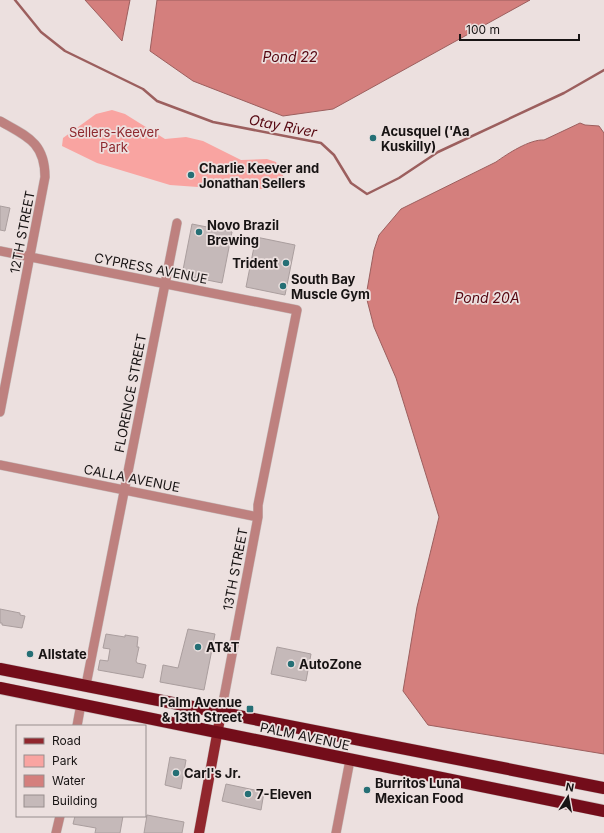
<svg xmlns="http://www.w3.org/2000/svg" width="604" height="833" viewBox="0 0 604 833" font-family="Inter,sans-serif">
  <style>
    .green { fill: #f9a4a1 }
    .water { fill: #d47f7d; stroke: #9c5f5e }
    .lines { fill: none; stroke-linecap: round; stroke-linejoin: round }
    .stream { stroke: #9c5f5e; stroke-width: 2.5 }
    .building { fill: #c5b9b9; stroke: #aa9e9e }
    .minor-casing { stroke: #c6bbba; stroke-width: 10 }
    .major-casing { stroke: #c6bbba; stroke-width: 11 }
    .highway-casing { stroke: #c6bbba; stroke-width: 13 }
    .minor { stroke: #be817f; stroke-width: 9 }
    .major { stroke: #91262d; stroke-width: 10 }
    .highway { stroke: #730d1a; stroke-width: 12 }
    .poi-dot { fill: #256f75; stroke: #ece0df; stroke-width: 1.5 }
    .labels { text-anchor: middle; stroke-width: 3.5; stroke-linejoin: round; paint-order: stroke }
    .poi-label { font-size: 13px; font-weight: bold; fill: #181414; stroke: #ece0df; text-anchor: start }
    .park-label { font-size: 13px; fill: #8e282e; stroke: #ece0df }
    .street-label { font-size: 13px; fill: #181414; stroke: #ece0df }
    .water-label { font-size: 14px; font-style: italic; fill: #550610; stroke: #ece0df }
  </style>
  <rect width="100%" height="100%" fill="#ece0df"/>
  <path class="green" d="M112,110L125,114L165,139L186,137L203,141L241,160L267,159L276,162L289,187L277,189H226L170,185L97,163L62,146L63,138L96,114Z"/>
  <path class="water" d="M85,0H130L122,41Z
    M157,0H530L333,109L283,116L193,81L150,51Z
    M580,123L585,125L599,126L604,133V754L428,725L403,691L417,607L439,517L396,378L374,327L366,296L374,250L379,235L401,209L496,162C507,154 530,139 544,140Z"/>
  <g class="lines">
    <path class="stream" d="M15,0L41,32L65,51L143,89L157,101L213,122L321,143L334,155L351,183L367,194L399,178L438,152L564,93L604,70"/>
  </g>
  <path class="building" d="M0,206L10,208L5,231L0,230Z
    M192,224L232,232L222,283L182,275Z
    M256,237L295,245L285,295L246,287Z
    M0,609L20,613V615L25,616L22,628L2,625V623H0Z
    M188,629L215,634L204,690L160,682L163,665L178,668Z
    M106,634L125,637V635L138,637L137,647H139L136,661L137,663L146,665L143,678L98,670L100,660L108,661L110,649L103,648Z
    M277,647L311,654L306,681L271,674Z
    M170,757L186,760L181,789L165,785Z
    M226,784L264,792L261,810L222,801Z
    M147,815L184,822L182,833H144Z
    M75,816H123L120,833H95L96,828L73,824Z"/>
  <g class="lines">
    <g class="minor-casing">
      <path id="minor" d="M0,121C26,136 45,142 45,177L0,412
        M0,251L297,310L258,505V517L221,713
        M0,465L258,517
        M86,685L177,223
        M77,726L81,704
        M56,833L60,816
        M336,833L350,760"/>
    </g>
    <g class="major-casing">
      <path id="major" d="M199,833L221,713"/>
    </g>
    <g class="highway-casing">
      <path id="highway" d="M0,669L604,788
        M0,688L604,811"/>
    </g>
    <use href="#minor" class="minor"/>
    <use href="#major" class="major"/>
    <use href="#highway" class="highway"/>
  </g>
  <g class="poi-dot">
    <circle cx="373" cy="138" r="4"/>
    <circle cx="191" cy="175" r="4"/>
    <circle cx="199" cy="232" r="4"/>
    <circle cx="286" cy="263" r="4"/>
    <circle cx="283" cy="286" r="4"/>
    <circle cx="198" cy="647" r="4"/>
    <circle cx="30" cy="654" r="4"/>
    <circle cx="291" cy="664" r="4"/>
    <rect x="246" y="705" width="8" height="8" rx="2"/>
    <circle cx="176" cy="773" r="4"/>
    <circle cx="367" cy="790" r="4"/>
    <circle cx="248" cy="794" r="4"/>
  </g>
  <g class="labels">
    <g class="poi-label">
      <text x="381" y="136">Acusquel ('Aa<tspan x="381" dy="15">Kuskilly)</tspan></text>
      <text x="199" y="173">Charlie Keever and<tspan x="199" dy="15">Jonathan Sellers</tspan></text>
      <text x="207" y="230">Novo Brazil<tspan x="207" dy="15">Brewing</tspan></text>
      <text x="278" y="268" text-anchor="end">Trident</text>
      <text x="291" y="284">South Bay<tspan x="291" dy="15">Muscle Gym</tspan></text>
      <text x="206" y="652">AT&amp;T</text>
      <text x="38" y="659">Allstate</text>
      <text x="299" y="669">AutoZone</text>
      <text x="242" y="707" text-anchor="end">Palm Avenue<tspan x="242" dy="15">&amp; 13th Street</tspan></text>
      <text x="184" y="778">Carl's Jr.</text>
      <text x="375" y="788">Burritos Luna<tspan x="375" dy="15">Mexican Food</tspan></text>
      <text x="256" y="799">7-Eleven</text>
    </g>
    <g class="park-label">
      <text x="114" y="137">Sellers-Keever<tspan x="114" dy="15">Park</tspan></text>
    </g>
    <g class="street-label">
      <text transform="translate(22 232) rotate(-79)" y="5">12TH STREET</text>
      <text transform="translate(151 268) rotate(11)" y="5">CYPRESS AVENUE</text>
      <text transform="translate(130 393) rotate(-79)" y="5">FLORENCE STREET</text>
      <text transform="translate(132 478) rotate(11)" y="5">CALLA AVENUE</text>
      <text transform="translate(235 569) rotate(-79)" y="5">13TH STREET</text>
      <text transform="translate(305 736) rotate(12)" y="5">PALM AVENUE</text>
    </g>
    <g class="water-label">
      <text x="290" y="62">Pond 22</text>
      <text transform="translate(283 126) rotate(11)" y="5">Otay River</text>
      <text x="487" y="303">Pond 20A</text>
    </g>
  </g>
  <rect x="16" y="725" width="130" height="92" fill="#ece0df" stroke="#978e8e"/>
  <rect x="24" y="738" width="20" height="6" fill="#91262d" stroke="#978e8e"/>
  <text x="52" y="745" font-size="12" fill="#181414">Road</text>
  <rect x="24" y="755" width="20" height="12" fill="#f9a4a1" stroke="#978e8e"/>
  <text x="52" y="765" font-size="12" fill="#181414">Park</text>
  <rect x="24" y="775" width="20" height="12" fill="#d47f7d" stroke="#978e8e"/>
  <text x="52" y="785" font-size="12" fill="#181414">Water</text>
  <rect x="24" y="795" width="20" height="12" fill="#c5b9b9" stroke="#978e8e"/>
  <text x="52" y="805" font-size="12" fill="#181414">Building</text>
  <g transform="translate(568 797) rotate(11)" stroke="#ece0df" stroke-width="3" paint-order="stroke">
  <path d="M0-3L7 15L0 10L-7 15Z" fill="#181414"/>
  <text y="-6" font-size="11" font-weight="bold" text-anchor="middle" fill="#181414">N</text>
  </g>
  <path d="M460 34v6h119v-6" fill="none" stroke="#181414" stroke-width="2"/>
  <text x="466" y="34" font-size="12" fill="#181414" stroke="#ece0df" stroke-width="3" paint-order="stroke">100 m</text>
</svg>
